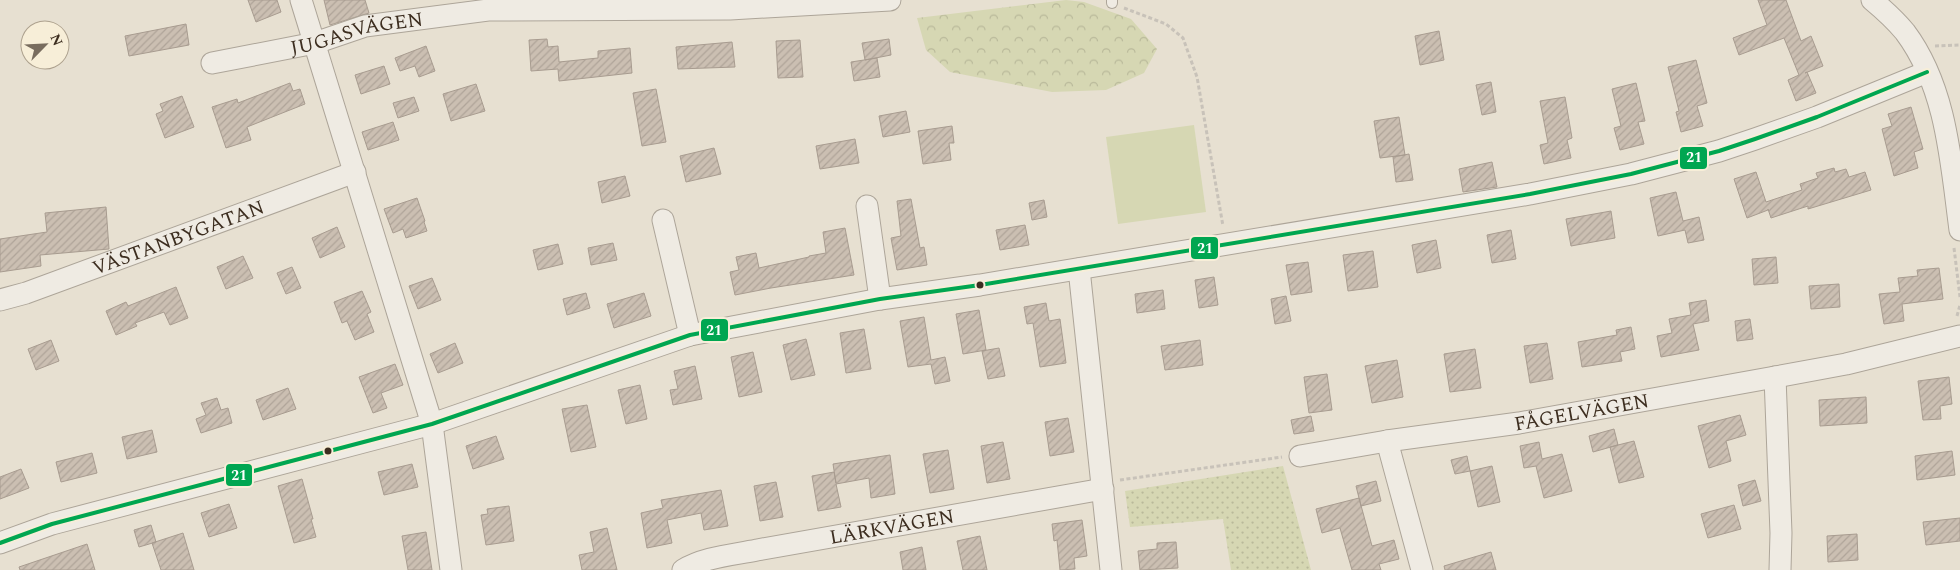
<svg xmlns="http://www.w3.org/2000/svg" width="1960" height="570" viewBox="0 0 1960 570" font-family="Spectral,serif">
  <style>
    .grass { fill: url(#grass-dots) }
    .forest { fill: url(#forest-crowns) }
    .garden { fill: #d6d7b3 }
    .building { fill: url(#building-hatch); stroke: #a89c90 }
    .lines { fill: none; stroke-linecap: round; stroke-linejoin: round }
    .lane-casing { stroke: #ada599; stroke-width: 12 }
    .street-casing { stroke: #ada599; stroke-width: 23 }
    .path { stroke: #c8c2b9; stroke-width: 3; stroke-dasharray: 4 2.5; stroke-linecap: butt }
    .lane { stroke: #efebe3; stroke-width: 10 }
    .street { stroke: #efebe3; stroke-width: 21 }
    .bus-1-casing { stroke: #f7eed8; stroke-width: 8 }
    .bus-1 { stroke: #00a651; stroke-width: 4 }
    .bus-dot { fill: #3d2e20; stroke: #f7eed8; stroke-width: 2 }
    .labels { text-anchor: middle; stroke-width: 5; stroke-linejoin: round; paint-order: stroke }
    .street-label { font-size: 20px; fill: #3d2e20; stroke: #f7eed8 }
    .line-badge { stroke: #f7eed8; stroke-width: 2 }
    .badge-label { font-size: 14px; text-anchor: middle; font-weight: bold; fill: #fff }
  </style>
  <defs>
    <pattern id="grass-dots" width="8" height="8" patternUnits="userSpaceOnUse" patternTransform="scale(1.25)"><rect width="8" height="8" fill="#d6d7b3"/><path d="M2 2h.1M6 6h.1" fill="none" stroke="#b9b99a" stroke-width="1.8" stroke-linecap="round"/></pattern>
    <pattern id="forest-crowns" width="20" height="18" patternUnits="userSpaceOnUse" patternTransform="scale(1.25)"><rect width="20" height="18" fill="#d6d7b3"/><path d="M2 6a3 3 0 1 1 6 0M12 15a3 3 0 1 1 6 0" fill="none" stroke="#b9b99a"/></pattern>
    <pattern id="building-hatch" width="6" height="6" patternUnits="userSpaceOnUse" patternTransform="scale(1.25)"><rect width="6" height="6" fill="#cbbfb2"/><path d="M-1 1l2-2M0 6l6-6M5 7l2-2" fill="none" stroke="#afa499"/></pattern>
  </defs>
  <rect width="100%" height="100%" fill="#e7e0d1"/>
  <path class="grass" d="M1283,466L1311,570H1231L1223,519L1130,527L1125,491Z"/>
  <path class="forest" d="M1066,0L1084,2L1131,19L1157,49L1144,73L1106,90L1052,92L950,72L926,50L917,18Z"/>
  <path class="garden" d="M1194,125L1206,212L1118,224L1106,137Z"/>
  <path class="building" d="M248,0H277L281,12L256,22Z
    M324,0H365L369,13L330,25Z
    M1758,0H1786L1801,41L1811,36L1823,66L1805,73L1807,72L1816,93L1796,101L1788,80L1799,75L1784,38L1739,55L1733,38L1767,25Z
    M186,24L189,45L129,56L125,36Z
    M1439,31L1444,60L1420,65L1415,36Z
    M547,39L548,47L558,46L559,62L598,58V51L630,48L632,73L559,81L558,69L531,71L529,40Z
    M889,39L891,55L865,60L862,43Z
    M800,40L803,77L778,78L776,41Z
    M732,42L735,67L678,69L676,47Z
    M426,46L435,71L419,77L415,66L400,71L395,58Z
    M877,58L880,77L854,81L851,62Z
    M1696,60L1707,103L1697,106L1703,126L1681,132L1676,112L1679,111L1668,67Z
    M384,66L390,84L361,94L355,75Z
    M1491,82L1496,112L1482,115L1476,85Z
    M290,83L293,91L300,89L305,104L247,127L251,140L226,148L212,107L237,99L238,103Z
    M1636,83L1645,121L1638,122L1644,144L1620,150L1614,128L1621,126L1612,89Z
    M476,84L485,111L451,121L443,94Z
    M656,89L666,142L642,146L633,93Z
    M182,96L194,127L165,138L156,114L163,111L160,104Z
    M414,97L419,111L398,118L393,103Z
    M1565,97L1572,138L1567,140L1571,158L1544,164L1540,145L1548,143L1540,101Z
    M1911,107L1923,149L1914,152L1918,168L1894,176L1882,129L1892,126L1888,114Z
    M906,111L910,132L883,137L879,116Z
    M1399,117L1405,155L1380,158L1374,121Z
    M393,122L399,140L368,150L362,132Z
    M952,126L954,143H949L951,160L923,164L918,131Z
    M855,139L859,163L820,169L816,146Z
    M714,148L721,174L686,182L680,156Z
    M1409,154L1413,180L1396,182L1393,157Z
    M1492,162L1497,187L1463,192L1459,169Z
    M1834,168L1835,172L1846,169L1849,177L1865,172L1871,190L1808,209V206L1771,218L1768,209V210L1747,218L1734,179L1756,172L1766,202L1802,190L1800,184L1818,178L1816,173Z
    M625,176L630,196L602,203L598,182Z
    M1676,192L1683,221L1699,217L1704,240L1688,243L1685,230L1658,236L1650,198Z
    M417,198L425,221L424,222L427,231L406,238L403,229L393,233L384,209Z
    M911,199L920,248L924,247L927,265L897,270L891,238L901,236L897,201Z
    M1044,200L1047,217L1032,220L1029,203Z
    M106,207L109,249L40,255L41,266L0,272V239L47,232L45,213Z
    M1611,211L1615,238L1571,246L1566,219Z
    M1025,225L1029,245L1000,250L996,230Z
    M337,227L345,247L320,258L312,238Z
    M845,228L854,275L771,288L735,295L730,272L739,270L736,257L756,253L759,268L809,257V256L826,253L823,232Z
    M1511,230L1516,259L1492,263L1487,235Z
    M1436,240L1441,268L1417,273L1412,245Z
    M613,243L617,260L591,265L588,248Z
    M558,244L563,264L538,270L533,250Z
    M1373,251L1378,287L1348,291L1343,255Z
    M243,256L253,278L226,289L217,267Z
    M1776,257L1778,283L1754,285L1752,259Z
    M1308,262L1312,292L1291,295L1286,265Z
    M292,267L301,288L286,294L277,273Z
    M1939,268L1943,299L1902,304L1904,321L1884,324L1879,294L1900,292L1898,278L1918,276L1917,270Z
    M1214,277L1218,305L1199,308L1195,280Z
    M432,278L441,300L418,309L409,286Z
    M1839,284L1840,307L1811,309L1809,286Z
    M176,287L188,318L170,325L164,312L135,323L137,326L116,335L106,311L126,302L128,306Z
    M1163,290L1165,309L1137,313L1135,294Z
    M362,291L371,312L367,314L374,332L355,340L347,321L342,323L334,302Z
    M586,293L590,308L567,315L563,299Z
    M644,293L651,316L614,328L607,304Z
    M1286,296L1291,321L1275,324L1271,299Z
    M1706,300L1709,321L1693,324L1699,350L1661,357L1657,336L1672,333L1669,319L1691,315L1689,303Z
    M1046,303L1049,321L1060,319L1066,363L1040,367L1033,323L1027,324L1024,307Z
    M979,310L986,350L963,354L956,314Z
    M924,317L931,360L945,357L950,381L935,384L931,364L908,367L900,321Z
    M1750,319L1753,339L1737,341L1735,321Z
    M1631,327L1635,349L1620,352L1622,361L1582,367L1578,342L1617,335L1616,330Z
    M864,329L871,369L846,373L840,333Z
    M806,339L815,375L791,380L783,345Z
    M51,340L59,361L36,370L28,349Z
    M1200,340L1203,365L1165,370L1161,346Z
    M455,343L463,363L438,373L430,354Z
    M1547,343L1553,379L1530,383L1524,346Z
    M999,348L1005,376L988,379L982,351Z
    M1475,349L1481,388L1450,392L1444,354Z
    M753,352L762,392L739,397L731,357Z
    M1397,360L1403,397L1372,403L1365,366Z
    M395,364L403,385L381,393L387,408L373,413L359,377Z
    M695,366L702,399L673,405L670,390L678,389L674,371Z
    M1327,374L1332,410L1309,413L1304,377Z
    M1949,377L1952,404L1940,406L1941,419L1923,420L1918,381Z
    M640,385L647,419L626,424L618,390Z
    M288,388L296,409L263,420L256,400Z
    M1866,397L1867,423L1820,426L1819,400Z
    M217,398L221,410L228,408L232,423L201,433L196,419L206,415L201,403Z
    M587,405L596,447L571,452L562,409Z
    M1740,415L1746,435L1726,441L1731,461L1709,468L1698,426Z
    M1311,416L1314,431L1294,434L1291,420Z
    M1068,418L1074,452L1050,456L1045,422Z
    M1614,429L1618,445L1593,452L1589,436Z
    M152,430L157,452L127,459L122,437Z
    M496,436L504,459L473,469L466,446Z
    M1634,441L1644,477L1619,483L1610,447Z
    M1003,442L1010,479L987,483L981,446Z
    M1539,442L1542,459L1562,454L1572,491L1544,498L1536,466L1524,468L1520,446Z
    M948,450L954,489L930,493L923,454Z
    M1952,451L1955,475L1917,480L1915,456Z
    M92,453L97,473L61,482L56,462Z
    M890,455L895,494L871,498L869,478L836,484L841,507L818,511L812,476L834,472L836,483L833,464Z
    M1467,456L1470,471L1455,474L1451,460Z
    M412,464L418,487L384,495L378,472Z
    M1492,466L1500,502L1478,507L1470,471Z
    M21,469L29,488L0,499V477Z
    M302,479L313,519H311L316,537L294,543L278,486Z
    M1755,480L1761,501L1743,506L1738,485Z
    M1376,481L1381,501L1361,506L1356,486Z
    M776,482L783,517L760,521L754,486Z
    M721,490L728,526L704,530L701,513L667,520L672,543L647,548L641,513L663,508L661,500Z
    M1359,498L1372,546L1394,540L1399,559L1379,564L1381,570H1352L1340,528L1322,533L1316,509Z
    M229,504L237,528L209,537L201,513Z
    M1734,505L1741,529L1708,538L1701,514Z
    M509,506L514,541L486,545L481,515L488,514L487,509Z
    M1960,518V541L1926,545L1923,522Z
    M1082,520L1087,556L1074,558L1075,569L1060,570L1057,540L1054,541L1052,524Z
    M151,525L156,542L139,547L134,530Z
    M607,528L617,570H582L579,555L594,552L590,532Z
    M426,532L432,570H408L402,536Z
    M183,533L194,570H161L152,543Z
    M1857,534L1858,560L1828,562L1827,536Z
    M980,536L987,570H963L957,541Z
    M1176,542L1178,568L1140,570L1138,551L1157,549V543Z
    M87,544L95,570H20L19,567Z
    M922,547L926,570H903L900,552Z
    M1491,552L1496,570H1445L1444,566Z"/>
  <g class="lines">
    <g class="lane-casing">
      <path id="lane" d="M1112,0V3"/>
    </g>
    <g class="street-casing">
      <g id="street">
        <path d="M301,0L432,424L451,570"/>
        <path d="M1872,0C1884,10 1895,20 1905,32C1947,88 1951,163 1960,230"/>
        <path id="s1" d="M212,63L315,43L365,26L488,10L730,9L890,0"/>
        <path d="M867,206L880,299"/>
        <path d="M663,220L690,335"/>
        <path d="M1079,269L1111,570"/>
        <path id="s2" d="M0,300L26,293L355,172"/>
        <path d="M1775,377L1781,533L1780,570"/>
        <path d="M1387,441L1422,570"/>
        <path id="s3" d="M1300,456L1387,441L1519,423L1775,377L1846,364L1960,336"/>
        <path d="M0,543L52,524L432,424L690,335L880,299L980,285L1530,194L1631,174L1719,151L1755,139L1817,117L1927,72"/>
        <path id="s4" d="M683,570C704,557 733,555 757,550L1103,489"/>
      </g>
    </g>
    <path class="path" d="M1124,8L1166,24L1183,38L1197,77L1223,226
      M1935,46L1960,45
      M1954,248L1960,297
      M1957,316L1960,305
      M1120,480L1282,457"/>
    <use href="#lane" class="lane"/>
    <use href="#street" class="street"/>
    <g class="bus-1-casing">
      <path id="bus-1" d="M0,543L52,524L432,424L690,335L880,299L980,285L1530,194L1631,174L1719,151L1755,139L1817,117L1927,72"/>
    </g>
    <use href="#bus-1" class="bus-1"/>
  </g>
  <g class="bus-dot">
    <circle cx="980" cy="285" r="4.5"/>
    <circle cx="328" cy="451" r="4.5"/>
  </g>
  <g class="labels">
    <g class="street-label">
      <text dy="7" stroke="none"><textPath href="#s1" startOffset="148">JUGASVÄGEN</textPath></text>
      <text dy="7" stroke="none"><textPath href="#s2" startOffset="189">VÄSTANBYGATAN</textPath></text>
      <text dy="7" stroke="none"><textPath href="#s3" startOffset="285">FÅGELVÄGEN</textPath></text>
      <text dy="7" stroke="none"><textPath href="#s4" startOffset="214">LÄRKVÄGEN</textPath></text>
    </g>
  </g>
  <g class="line-badge">
    <rect x="1679" y="146" width="29" height="24" rx="5" fill="#00a651"/>
    <rect x="1190" y="236" width="29" height="24" rx="5" fill="#00a651"/>
    <rect x="700" y="318" width="29" height="24" rx="5" fill="#00a651"/>
    <rect x="225" y="463" width="28" height="24" rx="5" fill="#00a651"/>
  </g>
  <g class="badge-label">
    <text x="1694" y="162">21</text>
    <text x="1205" y="253">21</text>
    <text x="714" y="335">21</text>
    <text x="239" y="480">21</text>
  </g>
  <g transform="translate(45 45) rotate(66)"><circle r="24" fill="#f7eed8" stroke="#ada18e"/>
  <path d="M0-4L9 19L0 12L-9 19Z" fill="#786c5e"/>
  <text y="-8" font-size="14" font-weight="bold" text-anchor="middle" fill="#3d2e20">N</text>
  </g>
</svg>
